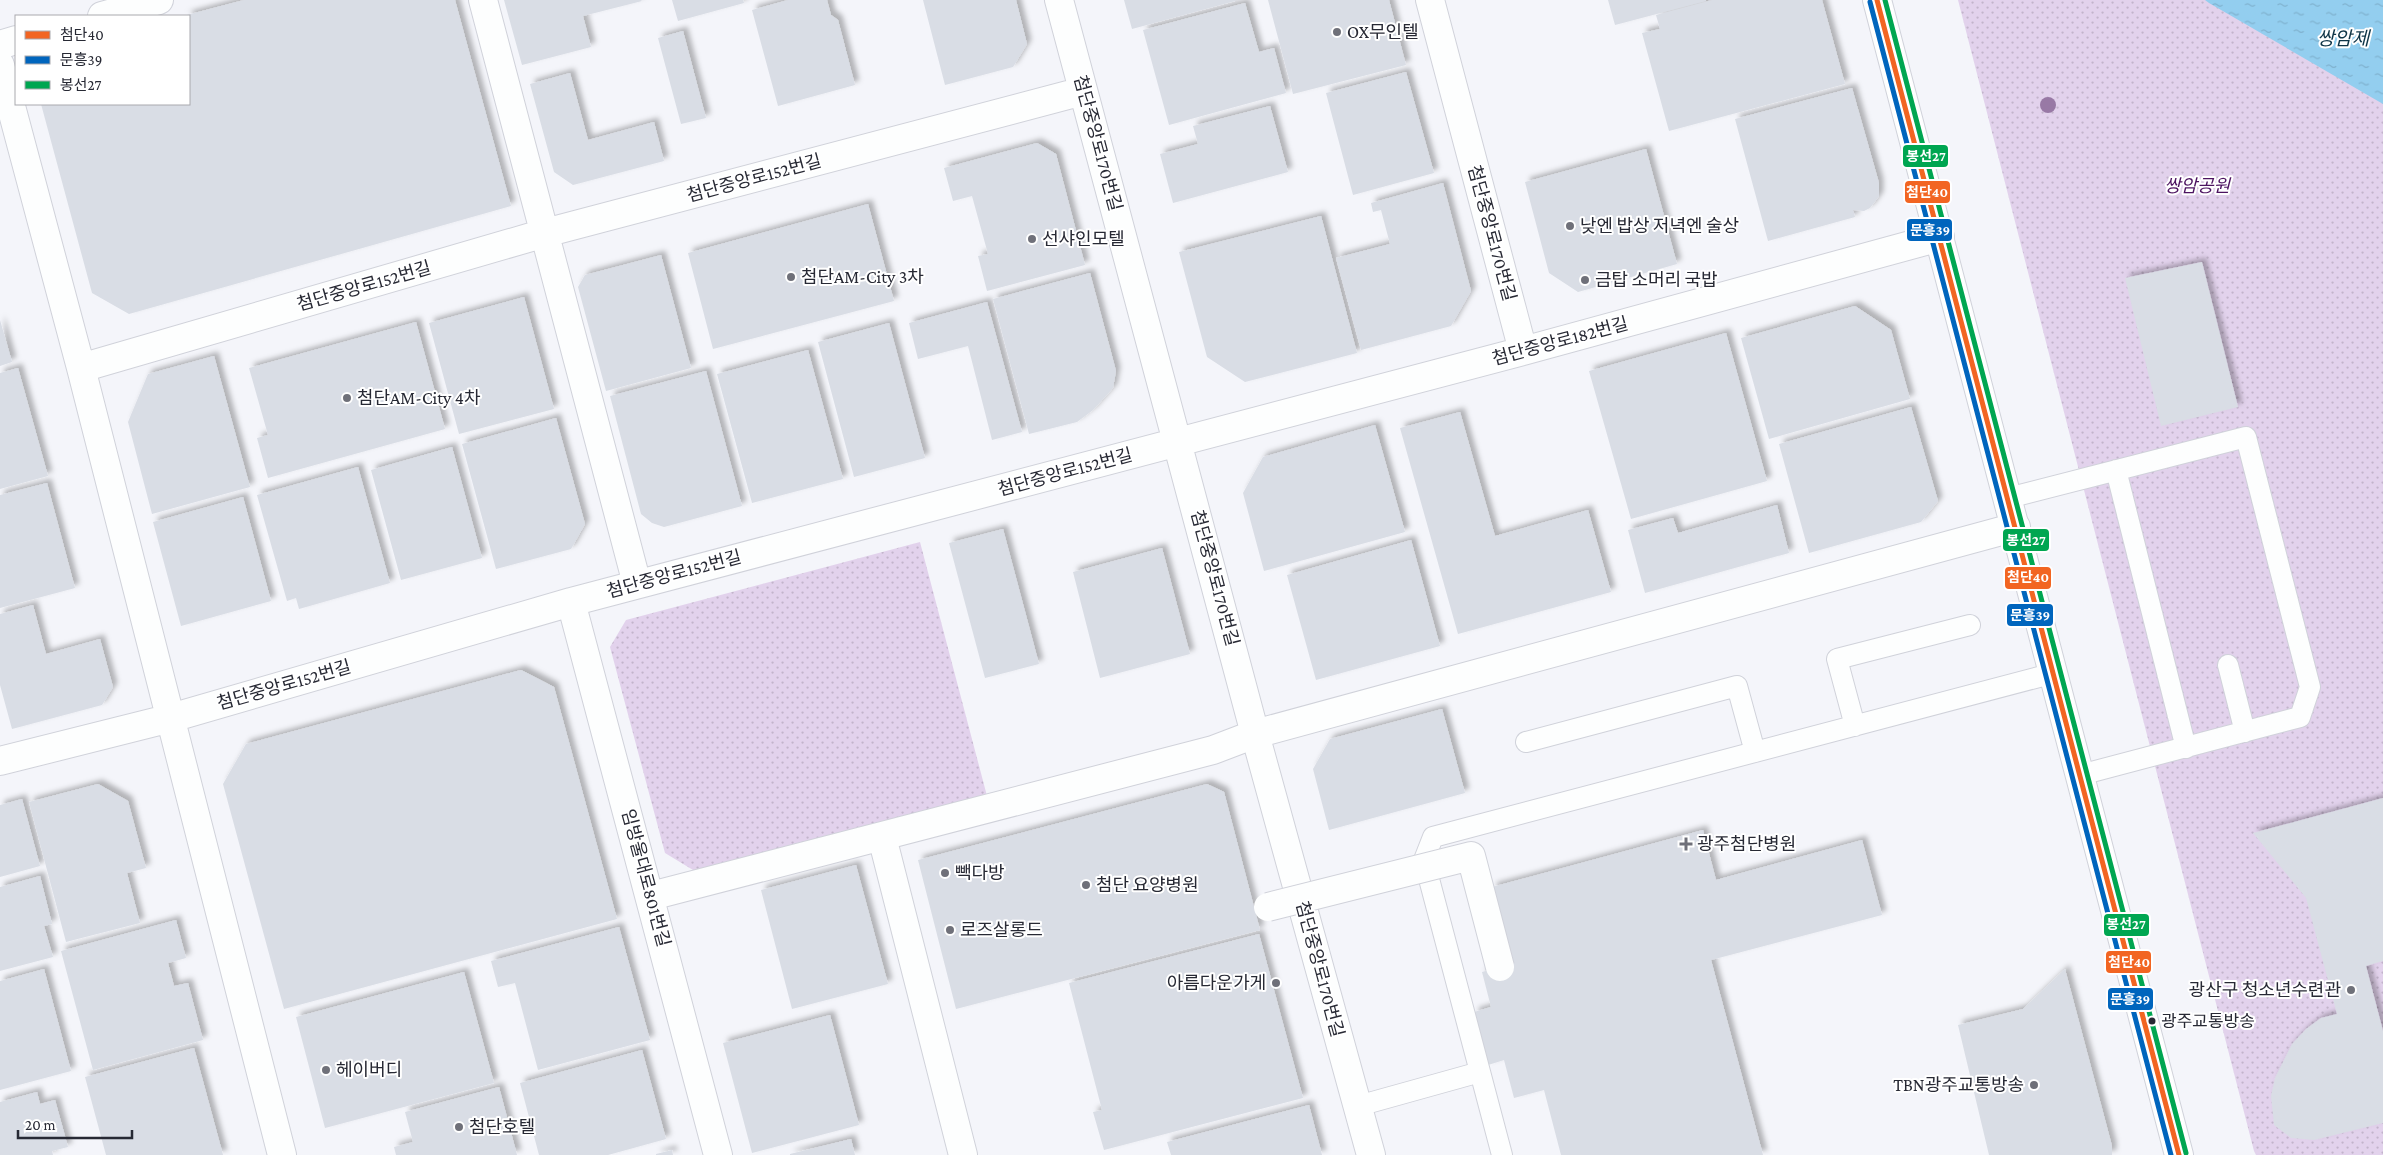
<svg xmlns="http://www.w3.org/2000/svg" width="2383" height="1155" viewBox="0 0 2383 1155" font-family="'Crimson Pro','Noto Sans KR',serif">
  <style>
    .park { fill: url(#park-dots) }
    .water { fill: url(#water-ripples) }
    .building { fill: #d9dde5; filter: url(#shadow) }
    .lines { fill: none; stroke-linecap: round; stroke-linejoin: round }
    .lane-casing { stroke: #d0d2da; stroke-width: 22 }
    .street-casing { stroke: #d0d2da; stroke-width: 30 }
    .secondary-casing { stroke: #d0d2da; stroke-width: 30 }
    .lane { stroke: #fdfefe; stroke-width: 20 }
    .street { stroke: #fdfefe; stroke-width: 28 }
    .secondary { stroke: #fdfefe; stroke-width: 28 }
    .street-bridge-casing { stroke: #d0d2da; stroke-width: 30; stroke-linecap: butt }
    .street-bridge { stroke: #fdfefe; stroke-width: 28 }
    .bus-1-casing { stroke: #fff; stroke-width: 9 }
    .bus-2-casing { stroke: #fff; stroke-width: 9 }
    .bus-3-casing { stroke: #fff; stroke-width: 9 }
    .bus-1 { stroke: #f26522; stroke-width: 5 }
    .bus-2 { stroke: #0065bd; stroke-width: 5 }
    .bus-3 { stroke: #00a651; stroke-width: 5 }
    .tree { fill: #9879a5 }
    .poi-dot { fill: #6f7079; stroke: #fff; stroke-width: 2 }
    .bus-dot { fill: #272934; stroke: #fff; stroke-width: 2 }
    .labels { text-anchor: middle; stroke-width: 4; stroke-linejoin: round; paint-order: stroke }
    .bus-label { font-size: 17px; fill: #272934; stroke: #fff; text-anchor: start }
    .poi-label { font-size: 18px; fill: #272934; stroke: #fff; text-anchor: start }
    .street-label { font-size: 18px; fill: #272934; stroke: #fff }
    .park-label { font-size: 18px; font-style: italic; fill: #4c1360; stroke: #fff }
    .water-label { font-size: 19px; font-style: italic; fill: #0f3547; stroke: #fff }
    .line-badge { stroke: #fff; stroke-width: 2 }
    .badge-label { font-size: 14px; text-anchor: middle; font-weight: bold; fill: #fff }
  </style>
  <defs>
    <pattern id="park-dots" width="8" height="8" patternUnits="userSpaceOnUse" patternTransform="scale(1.25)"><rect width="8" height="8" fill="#e2d2ec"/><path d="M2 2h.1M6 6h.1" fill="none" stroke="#c2b4cb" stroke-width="1.8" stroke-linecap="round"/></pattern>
    <pattern id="water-ripples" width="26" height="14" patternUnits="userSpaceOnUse" patternTransform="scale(1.25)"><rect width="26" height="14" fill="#93ceef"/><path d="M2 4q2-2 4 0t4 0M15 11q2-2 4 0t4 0" fill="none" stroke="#7fb1ce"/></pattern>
    <filter id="shadow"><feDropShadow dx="4.5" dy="-4.5" stdDeviation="2.5" flood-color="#0004"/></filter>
  </defs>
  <rect width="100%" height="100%" fill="#f4f5fa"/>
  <path class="park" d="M1958,0H2383V1155H2256L2254,1151Z
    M920,542L987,796L698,873L665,853L610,647L626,620Z"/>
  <path class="water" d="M2205,0H2383V104L2209,3Z"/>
  <path class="building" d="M244,0H455L511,206L129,314L92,293L41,104H189V16H183Z
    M504,0H641L642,1L583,16L591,47L522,65Z
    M672,0H743L744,3L678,21Z
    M788,0H827L831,15L838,20L855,85L778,106L752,10Z
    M923,0H1016L1027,44L1013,67L945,85Z
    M1124,0H1235V1L1132,29Z
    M1268,0H1389L1406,65L1293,94Z
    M1608,0H1706V1L1615,25Z
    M1712,0H1822L1845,84L1669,131L1642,33L1660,29L1656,15Z
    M1245,3L1259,52L1274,48L1286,93L1169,125L1143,30Z
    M683,31L706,118L681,124L658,38Z
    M1406,72L1434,173L1353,195L1326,93Z
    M570,73L588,140L654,122L664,161L573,185L554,172L530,84Z
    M1852,88L1879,183V196L1870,208L1864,211L1853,210L1855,217L1768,241L1735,119Z
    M1270,106L1288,172L1173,203L1160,154L1198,144L1193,126Z
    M1037,143L1056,154L1085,265L987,291L978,256L988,254L972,196L953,201L944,168Z
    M1646,149L1677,264L1578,292L1549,273L1525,182Z
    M1443,183L1471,291L1451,326L1361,350L1336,258L1390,244L1381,210L1373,212L1371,203Z
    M868,204L894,301L713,349L688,253Z
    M1321,216L1357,353L1245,382L1207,357L1179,252Z
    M661,255L691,368L606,391L578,287L585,275Z
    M2202,262L2238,407L2161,426L2125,278Z
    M1090,273L1116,371L1113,388L1093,410L1077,422L1029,434L993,299Z
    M524,297L554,409L459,434L429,323Z
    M987,302L1022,432L992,440L968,346L918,359L909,323Z
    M1855,306L1891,330L1910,399L1769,439L1741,338Z
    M0,320L12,362L0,366Z
    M416,322L445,429L268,478L257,438L268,435L249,368Z
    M889,323L925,458L854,477L818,342Z
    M1726,333L1767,481L1631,519L1589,371Z
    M808,350L843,479L752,503L717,374Z
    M214,356L250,487L152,514L128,422L148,374Z
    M18,368L48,476L0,489V373Z
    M706,371L742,506L664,527L652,523L641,514L610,396Z
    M1911,407L1938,501L1921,522L1809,553L1779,444Z
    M1460,412L1495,536L1588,510L1611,592L1458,634L1400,428Z
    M556,418L585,524L571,549L496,569L462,444Z
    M1375,425L1405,532L1264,571L1243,493L1263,457Z
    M452,447L482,558L401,580L371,470Z
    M358,467L390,583L299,609L296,598L287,601L257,495Z
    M47,483L75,588L0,608V495Z
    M243,497L271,601L181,626L153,522Z
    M1777,505L1789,553L1645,593L1628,530L1673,518L1678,533Z
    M1003,529L1039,664L985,678L949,543Z
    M1411,540L1440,646L1316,680L1287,575Z
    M1162,548L1190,654L1100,678L1073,572Z
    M33,605L46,654L100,639L113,687L102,705L12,729L0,685V614Z
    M521,670L554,687L617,919L284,1009L223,784L246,744Z
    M1442,709L1465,793L1329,830L1313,769L1330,739Z
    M98,784L128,801L146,868L127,873L140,923L66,942L29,802Z
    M1207,784L1224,792L1260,930L956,1009L918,860Z
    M2383,798V961L2366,966L2383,1031V1123L2314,1140L2291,1138L2274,1125L2271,1096L2275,1078L2292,1044L2306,1029L2321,1018L2337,1014L2306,898L2253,833Z
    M22,799L40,866L0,877V805Z
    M1703,830L1716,880L1862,840L1882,915L1711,960L1763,1155H1561L1544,1090L1514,1098L1504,1060L1488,1065L1474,1012L1491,1007L1482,972L1512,964L1492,887Z
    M856,865L888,984L792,1009L761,890Z
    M40,876L52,924L44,926L53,957L0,971V887Z
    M176,920L186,958L168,963L174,986L188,983L203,1040L93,1070L61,951Z
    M619,927L650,1040L538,1070L515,983L498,987L491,961Z
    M1259,934L1303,1098L1104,1150L1093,1112L1102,1110L1069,983Z
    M44,969L71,1071L0,1090V981Z
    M2065,969L2112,1146V1155H1989L1958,1025L2023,1009Z
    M464,972L494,1083L325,1128L296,1017Z
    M830,1015L859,1125L752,1153L723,1043Z
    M194,1048L223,1155H106L85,1077Z
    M642,1050L666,1139L608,1155H539L520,1083Z
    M499,1087L517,1155H396L394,1147L413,1142L405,1112Z
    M37,1092L40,1104L55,1100L68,1147L52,1151L53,1155H0V1102Z
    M1309,1105L1322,1155H1171L1167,1142Z
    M851,1139L855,1155H790V1154Z
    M672,1150L673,1155H656V1154Z"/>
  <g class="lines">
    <g class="lane-casing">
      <path id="lane" d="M2116,470L2186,748
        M2008,498L2246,437L2310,687L2300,717L2080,775
        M2228,665L2245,732
        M1855,726L1837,659L1970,625
        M1526,742L1737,686L1755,752
        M1358,1106L1480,1072
        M1502,1155L1424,860L1433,837L2054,673"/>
    </g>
    <g class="street-casing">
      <path id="street" d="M483,0L637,584
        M1059,0L1255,734L1371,1155
        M1430,0L1523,351
        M102,16L159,0
        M0,45L16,40
        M0,65L81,368L282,1155
        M81,368L545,233L1083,91
        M571,602L718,1155
        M0,761L171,718L571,602L1523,351L1940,237
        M882,837L963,1155
        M651,896L1213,750L1255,734L2016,527"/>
    </g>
    <g class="secondary-casing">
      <path id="secondary" d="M1877,0L2179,1155"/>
    </g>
    <use href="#lane" class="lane"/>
    <use href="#street" class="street"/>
    <use href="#secondary" class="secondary"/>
    <g class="street-bridge-casing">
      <path id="street-bridge" d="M1268,907L1471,856L1500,967"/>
    </g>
    <use href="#street-bridge" class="street-bridge"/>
    <g class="bus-1-casing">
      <path id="bus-1" d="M1877,0L2179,1155"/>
    </g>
    <g class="bus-2-casing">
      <path id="bus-2" d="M1870,2L2171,1155"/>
    </g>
    <g class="bus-3-casing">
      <path id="bus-3" d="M1885,0L2186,1153"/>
    </g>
    <use href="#bus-1" class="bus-1"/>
    <use href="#bus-2" class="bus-2"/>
    <use href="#bus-3" class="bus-3"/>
  </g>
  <circle class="tree" cx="2048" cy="105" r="8"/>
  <g class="poi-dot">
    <circle cx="1337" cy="32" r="5"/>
    <circle cx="1570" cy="226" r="5"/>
    <circle cx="1032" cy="239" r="5"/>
    <circle cx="791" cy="277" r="5"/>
    <circle cx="1585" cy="280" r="5"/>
    <circle cx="347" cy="398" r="5"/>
    <path d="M1683.5 836.5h5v5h5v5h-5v5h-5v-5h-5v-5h5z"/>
    <circle cx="945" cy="873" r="5"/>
    <circle cx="1086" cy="885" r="5"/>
    <circle cx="950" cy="930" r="5"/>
    <circle cx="1276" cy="983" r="5"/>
    <circle cx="2351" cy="990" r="5"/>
    <circle cx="326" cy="1070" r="5"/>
    <circle cx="2034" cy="1085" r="5"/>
    <circle cx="459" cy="1127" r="5"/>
  </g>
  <circle class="bus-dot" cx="2152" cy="1021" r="4.5"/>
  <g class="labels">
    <g class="bus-label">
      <text x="2161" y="1027">광주교통방송</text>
    </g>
    <g class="poi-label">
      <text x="1347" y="38">OX무인텔</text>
      <text x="1580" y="232">낮엔 밥상 저녁엔 술상</text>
      <text x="1042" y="245">선샤인모텔</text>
      <text x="801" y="283">첨단AM-City 3차</text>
      <text x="1595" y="286">금탑 소머리 국밥</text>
      <text x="357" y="404">첨단AM-City 4차</text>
      <text x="1697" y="850">광주첨단병원</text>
      <text x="955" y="879">빽다방</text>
      <text x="1096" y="891">첨단 요양병원</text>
      <text x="960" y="936">로즈살롱드</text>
      <text x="1266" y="989" text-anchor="end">아름다운가게</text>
      <text x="2341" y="996" text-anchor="end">광산구 청소년수련관</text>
      <text x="336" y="1076">헤이버디</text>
      <text x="2024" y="1091" text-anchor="end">TBN광주교통방송</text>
      <text x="469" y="1133">첨단호텔</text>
    </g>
    <g class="street-label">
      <text transform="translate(1098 143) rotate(75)" y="6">첨단중앙로170번길</text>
      <text transform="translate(754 178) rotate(-15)" y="6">첨단중앙로152번길</text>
      <text transform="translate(1492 233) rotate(75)" y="6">첨단중앙로170번길</text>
      <text transform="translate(364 286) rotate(-16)" y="6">첨단중앙로152번길</text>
      <text transform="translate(1560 341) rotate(-15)" y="6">첨단중앙로182번길</text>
      <text transform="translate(1065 472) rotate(-15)" y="6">첨단중앙로152번길</text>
      <text transform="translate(674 574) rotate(-15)" y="6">첨단중앙로152번길</text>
      <text transform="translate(1215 578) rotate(75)" y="6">첨단중앙로170번길</text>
      <text transform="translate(284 685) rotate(-16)" y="6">첨단중앙로152번길</text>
      <text transform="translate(646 878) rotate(75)" y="6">임방울대로801번길</text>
      <text transform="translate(1320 969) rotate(75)" y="6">첨단중앙로170번길</text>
    </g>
    <g class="park-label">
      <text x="2197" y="192">쌍암공원</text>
    </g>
    <g class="water-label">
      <text x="2343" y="45">쌍암제</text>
    </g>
  </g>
  <g class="line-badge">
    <rect x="1902" y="144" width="47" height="24" rx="5" fill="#00a651"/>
    <rect x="1904" y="180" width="47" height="24" rx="5" fill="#f26522"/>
    <rect x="1906" y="218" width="47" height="24" rx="5" fill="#0065bd"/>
    <rect x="2002" y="528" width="48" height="24" rx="5" fill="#00a651"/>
    <rect x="2004" y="566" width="48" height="24" rx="5" fill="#f26522"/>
    <rect x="2006" y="603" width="48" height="24" rx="5" fill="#0065bd"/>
    <rect x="2103" y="913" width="47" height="24" rx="5" fill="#00a651"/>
    <rect x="2105" y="950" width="47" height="24" rx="5" fill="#f26522"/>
    <rect x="2107" y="987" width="47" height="24" rx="5" fill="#0065bd"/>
  </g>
  <g class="badge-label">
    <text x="1926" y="161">봉선27</text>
    <text x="1927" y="197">첨단40</text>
    <text x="1930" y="235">문흥39</text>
    <text x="2026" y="545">봉선27</text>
    <text x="2028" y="582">첨단40</text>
    <text x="2030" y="620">문흥39</text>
    <text x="2126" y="929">봉선27</text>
    <text x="2129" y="967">첨단40</text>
    <text x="2130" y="1004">문흥39</text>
  </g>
  <rect x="15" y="15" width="175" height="90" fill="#ffffff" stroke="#a9a9ae"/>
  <rect x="25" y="31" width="25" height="8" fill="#f26522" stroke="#a9a9ae"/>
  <text x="60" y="40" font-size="15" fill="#272934">첨단40</text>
  <rect x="25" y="56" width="25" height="8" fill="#0065bd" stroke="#a9a9ae"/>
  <text x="60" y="65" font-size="15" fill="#272934">문흥39</text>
  <rect x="25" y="81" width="25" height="8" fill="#00a651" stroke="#a9a9ae"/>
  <text x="60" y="90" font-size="15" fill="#272934">봉선27</text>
  <path d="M18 1130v8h114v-8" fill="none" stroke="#272934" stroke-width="2.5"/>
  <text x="25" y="1130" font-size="15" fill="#272934" stroke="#ffffff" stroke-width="4" paint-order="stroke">20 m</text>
</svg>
